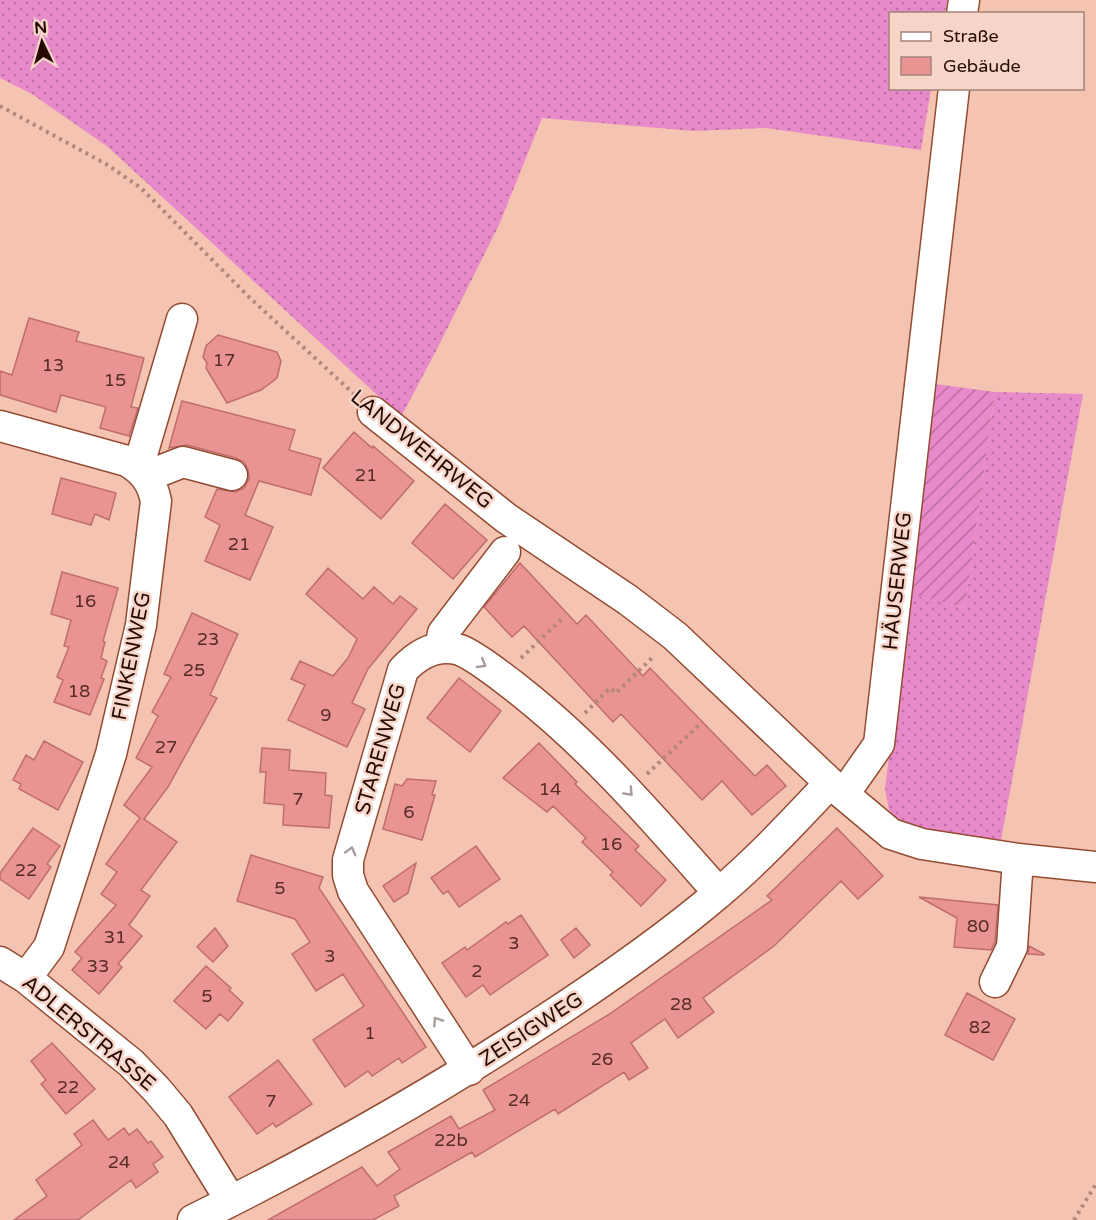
<svg xmlns="http://www.w3.org/2000/svg" width="1096" height="1220" viewBox="0 0 1096 1220" font-family="'Varela Round',sans-serif">
  <style>
    .grass { fill: url(#grass-dots) }
    .garden { fill: url(#garden-furrows) }
    .building { fill: #e99393; stroke: #bf6d6e; stroke-width: 1.5 }
    .lines { fill: none; stroke-linecap: round; stroke-linejoin: round }
    .minor-casing { stroke: #934c32; stroke-width: 33 }
    .path { stroke: #b28778; stroke-width: 4; stroke-dasharray: 3 4.5; stroke-linecap: butt }
    .minor { stroke: #fff; stroke-width: 30 }
    .oneway { stroke: #a89d9a }
    .labels { text-anchor: middle; stroke-width: 5; stroke-linejoin: round; paint-order: stroke }
    .number-label { font-size: 18px; fill: #572c26 }
    .street-label { font-size: 21px; fill: #260a02; stroke: #f6d4c8 }
  </style>
  <defs>
    <pattern id="grass-dots" width="8" height="8" patternUnits="userSpaceOnUse" patternTransform="scale(1.5)"><rect width="8" height="8" fill="#e78ac9"/><path d="M2 2h.1M6 6h.1" fill="none" stroke="#bb6fa1" stroke-width="1.8" stroke-linecap="round"/></pattern>
    <pattern id="garden-furrows" width="10" height="10" patternUnits="userSpaceOnUse" patternTransform="scale(1.5)"><rect width="10" height="10" fill="#e78ac9"/><path d="M-1 1l2-2M0 10L10 0M9 11l2-2" fill="none" stroke="#bb6fa1"/></pattern>
  </defs>
  <rect width="100%" height="100%" fill="#f5c3b1"/>
  <path class="grass" d="M0,0H947L945,13L890,14V88L931,89L921,150L766,128L694,131L542,118L499,225L437,349L401,417L108,147L32,94L0,78Z
    M995,392L1083,394L1001,840L903,826L889,810L885,789L909,594L965,608Z"/>
  <path class="garden" d="M928,383L995,392L965,608L909,594Z"/>
  <path class="building" d="M29,318L79,332L76,341L144,358L131,407L138,408L129,436L100,428L106,407L61,395L56,412L0,395V371L12,375Z
    M218,335L277,352L281,361L277,378L261,390L227,403L206,368L207,363L203,357L206,346Z
    M182,401L295,430L289,450L321,459L311,495L259,481L245,515L273,527L250,580L205,561L220,525L205,517L217,489L236,492L244,488L249,479L248,470L244,462L236,458L187,445L169,448Z
    M354,432L372,448L373,446L414,481L381,519L323,468Z
    M61,478L116,493L109,520L95,514L91,525L52,514Z
    M445,504L487,540L453,579L412,543Z
    M520,563L577,624L586,615L643,676L650,668L755,776L767,765L786,786L752,815L722,781L702,800L621,714L613,722L524,626L512,637L484,607Z
    M328,568L363,599L374,587L393,604L400,596L417,609L368,669L352,703L365,709L347,747L288,720L305,685L291,679L300,661L333,676L348,658L357,639L306,594Z
    M62,572L118,588L103,641L105,642L101,658L107,661L101,678L104,679L90,715L54,702L63,680L57,677L69,647L64,646L71,620L51,614Z
    M192,613L238,634L210,695L217,698L168,787L144,819L177,842L141,890L150,896L129,925L142,936L118,964L122,967L99,994L72,970L82,958L75,952L116,905L101,894L117,872L106,864L140,818L124,805L152,767L136,758L158,716L152,712L171,677L164,674Z
    M459,678L501,711L470,752L427,718Z
    M44,741L83,762L58,810L19,789L21,784L13,780L26,755L34,760Z
    M539,743L577,782L575,784L639,846L635,850L666,880L641,906L610,875L613,872L582,842L586,838L553,806L547,812L503,778Z
    M262,748L290,750L289,770L326,773L325,795L332,796L329,828L283,825L284,805L264,803L266,772H260Z
    M407,779L436,781L432,795H435L422,840L383,829L395,784L402,786Z
    M33,828L60,846L47,864L51,867L29,899L0,879V873Z
    M837,828L883,876L858,899L841,881L774,946L703,998L714,1012L678,1038L665,1019L631,1043L648,1068L629,1080L624,1072L558,1114L555,1109L475,1157L472,1152L394,1196L399,1206L373,1220H268L362,1167L377,1186L400,1169L388,1152L451,1116L459,1129L495,1110L483,1090L608,1015L772,900L767,896Z
    M476,846L500,879L459,907L448,891L443,894L431,878Z
    M251,855L323,877L319,888L426,1047L402,1063L399,1058L372,1076L368,1071L345,1087L313,1040L364,1006L343,974L316,991L292,954L310,942L295,919L237,901Z
    M416,863L408,893L394,902L383,886Z
    M919,897L998,905L995,942L991,950L954,947L957,918Z
    M521,915L548,955L490,995L483,985L466,997L442,963L465,947L467,950L506,922L508,924Z
    M215,928L228,946L213,962L197,947Z
    M576,928L590,945L574,958L561,940Z
    M1029,946L1044,954V955L1028,954Z
    M206,966L231,988L229,990L243,1003L228,1021L220,1014L206,1029L174,1001Z
    M967,993L1015,1019L993,1060L945,1035Z
    M52,1043L95,1089L66,1114L41,1084L46,1080L31,1061Z
    M278,1060L312,1104L276,1127L273,1123L257,1134L229,1097Z
    M93,1120L108,1140L124,1128L129,1135L137,1129L148,1143L151,1141L163,1157L153,1164L158,1172L136,1188L131,1180L78,1220H14L47,1196L36,1180L82,1145L74,1134Z"/>
  <g class="lines">
    <g class="minor-casing">
      <path id="minor" d="M962,14L964,0
        M373,412L506,518L628,600L675,636L830,783L891,834L922,844L1018,859L1096,867
        M0,426L127,461C144,471 152,482 156,501L141,625L111,754L49,947L26,978
        M138,468L182,319
        M147,476L183,462L232,475
        M440,648L443,633L505,552
        M844,794L879,744L954,88
        M0,962L26,978L131,1063L157,1090L178,1115L231,1201
        M995,982L1012,947L1018,859
        M469,1070L353,891L348,875V860L403,670C418,654 437,643 460,650C476,656 506,680 520,691C595,750 656,822 719,893
        M193,1220C311,1162 427,1097 537,1025C600,984 663,941 720,892C760,858 794,821 830,783"/>
    </g>
    <path class="path" d="M0,106L106,164L141,188L249,297L355,395
      M521,658L562,619
      M585,713L610,688L616,693L655,655
      M647,774L699,725
      M1074,1220L1096,1184"/>
    <use href="#minor" class="minor"/>
  </g>
  <defs><path id="oneway-chevron" d="M-2-3.5L2.5 0L-2 3.5" fill="none" stroke-width="1.6" stroke-linecap="round" stroke-linejoin="round" transform="scale(1.5)"/></defs>
  <g class="oneway">
    <use href="#oneway-chevron" transform="translate(482 664) rotate(31)"/>
    <use href="#oneway-chevron" transform="translate(629 792) rotate(47)"/>
    <use href="#oneway-chevron" transform="translate(351 851) rotate(-75)"/>
    <use href="#oneway-chevron" transform="translate(437 1021) rotate(-123)"/>
  </g>
  <g class="labels">
    <g class="number-label">
      <text x="224" y="366">17</text>
      <text x="53" y="371">13</text>
      <text x="115" y="386">15</text>
      <text x="366" y="481">21</text>
      <text x="239" y="550">21</text>
      <text x="85" y="607">16</text>
      <text x="208" y="645">23</text>
      <text x="194" y="676">25</text>
      <text x="79" y="697">18</text>
      <text x="326" y="721">9</text>
      <text x="166" y="753">27</text>
      <text x="550" y="795">14</text>
      <text x="298" y="805">7</text>
      <text x="409" y="818">6</text>
      <text x="611" y="850">16</text>
      <text x="26" y="876">22</text>
      <text x="280" y="894">5</text>
      <text x="978" y="932">80</text>
      <text x="115" y="943">31</text>
      <text x="514" y="949">3</text>
      <text x="330" y="962">3</text>
      <text x="98" y="972">33</text>
      <text x="477" y="977">2</text>
      <text x="207" y="1002">5</text>
      <text x="681" y="1010">28</text>
      <text x="980" y="1033">82</text>
      <text x="370" y="1039">1</text>
      <text x="602" y="1065">26</text>
      <text x="68" y="1093">22</text>
      <text x="519" y="1106">24</text>
      <text x="271" y="1107">7</text>
      <text x="451" y="1146">22b</text>
      <text x="119" y="1168">24</text>
    </g>
    <g class="street-label">
      <text transform="translate(422 449) rotate(39)" y="7">LANDWEHRWEG</text>
      <text transform="translate(897 581) rotate(-84)" y="7">HÄUSERWEG</text>
      <text transform="translate(131 656) rotate(-79)" y="7">FINKENWEG</text>
      <text transform="translate(380 749) rotate(-74)" y="7">STARENWEG</text>
      <text transform="translate(531 1029) rotate(-33)" y="7">ZEISIGWEG</text>
      <text transform="translate(89 1033) rotate(40)" y="7">ADLERSTRASSE</text>
    </g>
  </g>
  <rect x="889" y="12" width="195" height="78" fill="#f6d4c8" stroke="#a38379" stroke-width="1.5"/>
  <rect x="901" y="32" width="30" height="9" fill="#ffffff" stroke="#a38379" stroke-width="1.5"/>
  <text x="943" y="42" font-size="18" fill="#260a02">Straße</text>
  <rect x="901" y="57" width="30" height="18" fill="#e99393" stroke="#a38379" stroke-width="1.5"/>
  <text x="943" y="72" font-size="18" fill="#260a02">Gebäude</text>
  <g transform="translate(42 42) rotate(355)" stroke="#f6d4c8" stroke-width="4.5" paint-order="stroke">
  <path d="M0-4.5L10 22L0 15L-10 22Z" fill="#260a02"/>
  <text y="-9" font-size="16" font-weight="bold" text-anchor="middle" fill="#260a02">N</text>
  </g>
</svg>
